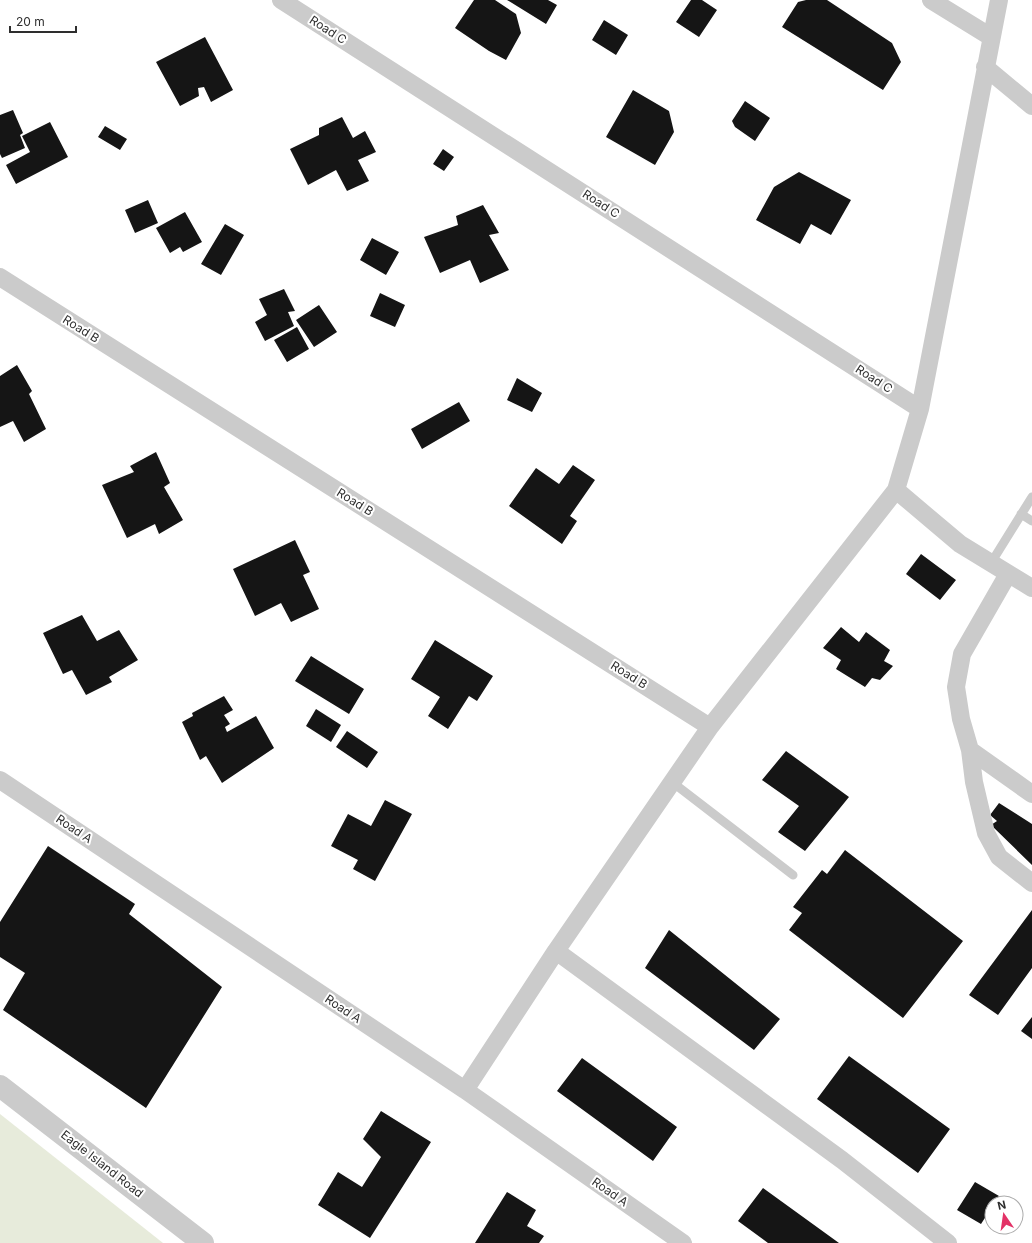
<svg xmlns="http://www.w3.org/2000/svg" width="1032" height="1243" viewBox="0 0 1032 1243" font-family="Inter,sans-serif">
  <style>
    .green { fill: #e7ebdb }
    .building { fill: #151515 }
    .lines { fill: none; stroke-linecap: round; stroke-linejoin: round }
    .service { stroke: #cbcbcb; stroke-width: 9 }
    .minor { stroke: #cbcbcb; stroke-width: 18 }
    .tertiary { stroke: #cbcbcb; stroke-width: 22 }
    .labels { text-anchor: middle; stroke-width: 4; stroke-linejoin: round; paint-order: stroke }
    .street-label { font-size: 12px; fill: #2e2e2e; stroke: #fff }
  </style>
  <rect width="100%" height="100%" fill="#fff"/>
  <path class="green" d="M0,1114L163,1243H0Z"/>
  <path class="building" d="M474,0H495L516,14L521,33L506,60L489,51L455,28Z
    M507,0H548L557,5L546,24Z
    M691,0H702L717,10L699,37L676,22Z
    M806,0H827L892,43L901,62L883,90L782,27L798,2Z
    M604,20L628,35L616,55L592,40Z
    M205,37L233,90L211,102L204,87L198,88L199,96L180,106L156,62Z
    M633,90L669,111L674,132L655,165L606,137Z
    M745,101L770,118L755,141L735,127L732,121Z
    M13,110L23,133L20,135L25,148L2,158L0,154V115Z
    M342,117L353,138L365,131L376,152L358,160L369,181L347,191L336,170L308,185L290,149L319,135V128Z
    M50,122L68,157L16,184L6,165L30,152L22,136Z
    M105,126L127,139L120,150L98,137Z
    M443,149L454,157L444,171L433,164Z
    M799,172L851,200L831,235L811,224L800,244L756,220L774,187Z
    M148,200L158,223L135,233L125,210Z
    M483,205L499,233L489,235L509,270L480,283L470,260L440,273L424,237L458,225L456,216Z
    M185,212L202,242L183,252L180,247L170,253L156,228Z
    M225,224L244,235L221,275L201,264Z
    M372,238L399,252L386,275L360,260Z
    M284,289L295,311L288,312L294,326L265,341L255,322L267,315L259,299Z
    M380,293L405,305L395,327L370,316Z
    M319,305L337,332L314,347L296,320Z
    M297,327L309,349L287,362L274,340Z
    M17,365L32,391L29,394L46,429L24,442L13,421L0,427V376Z
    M517,378L542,393L532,412L507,400Z
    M459,402L470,421L422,449L411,429Z
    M156,452L170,483L164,487L183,520L159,534L155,524L127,538L102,485L134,472L130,466Z
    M573,465L595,480L570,516L577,521L562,544L509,506L536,468L559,484Z
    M295,540L310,572L303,575L319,609L291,622L281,603L255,616L233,569Z
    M921,554L956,580L940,600L906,574Z
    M82,615L97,641L119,630L138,660L109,677L112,682L86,695L72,670L63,674L43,633Z
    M841,627L859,642L866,632L890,650L884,661L893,666L880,680L872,678L865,687L836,669L841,660L823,648Z
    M435,640L493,676L477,701L469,696L448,729L428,716L440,697L411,679Z
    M311,656L364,689L349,714L295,681Z
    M224,696L233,710L224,715L230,724L225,727L227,732L256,716L274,748L222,783L206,756L200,760L182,722L193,716L192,713Z
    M316,709L341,725L331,742L306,726Z
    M347,731L378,752L367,768L336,747Z
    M786,751L849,797L805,851L778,832L799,806L762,780Z
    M385,800L412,814L375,881L353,869L358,860L331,846L348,814L371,826Z
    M999,803L1032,824V865L991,825L997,821L990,815Z
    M48,846L135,904L129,914L222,987L146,1108L3,1010L25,973L0,957V922Z
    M845,850L963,941L903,1018L789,930L802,913L793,907L822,870L827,874Z
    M1032,910V968L998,1015L969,995Z
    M669,930L780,1019L754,1050L645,968Z
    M1032,1017V1039L1021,1031Z
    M849,1056L950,1129L918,1173L817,1099Z
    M582,1058L677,1127L653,1161L557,1091Z
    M381,1111L431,1142L370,1238L318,1205L338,1172L362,1187L381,1157L363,1139Z
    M975,1182L999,1196L994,1203H992V1207L981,1224L957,1210Z
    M763,1188L839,1243H768L738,1221Z
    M507,1192L536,1210L527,1226L544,1236L539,1243H475Z"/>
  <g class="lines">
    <path class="service" d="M1021,514L1032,521
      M991,563L1032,497
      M672,782L793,875"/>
    <path class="minor" d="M281,0L920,409
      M931,0L991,37
      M985,67L1032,106
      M0,277L710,727
      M896,490L960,544L1032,588
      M1008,574L962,654L956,687L961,719L970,750L974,782L986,833L999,857L1032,883
      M970,750L1032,794
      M0,780L465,1090L683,1243
      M556,951L842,1160L948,1243
      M465,1090L556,951L710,727L896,490L920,409L999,0"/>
    <path class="tertiary" d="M0,1086L203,1243"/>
  </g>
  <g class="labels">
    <g class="street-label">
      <text transform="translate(328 30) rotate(33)" y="4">Road C</text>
      <text transform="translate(601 204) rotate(33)" y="4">Road C</text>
      <text transform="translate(81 329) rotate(32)" y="4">Road B</text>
      <text transform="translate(874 379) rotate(33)" y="4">Road C</text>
      <text transform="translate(355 502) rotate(32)" y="4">Road B</text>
      <text transform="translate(629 675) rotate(32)" y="4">Road B</text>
      <text transform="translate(74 829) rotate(34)" y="4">Road A</text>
      <text transform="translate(343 1009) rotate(34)" y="4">Road A</text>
      <text transform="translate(102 1164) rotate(38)" y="4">Eagle Island Road</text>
      <text transform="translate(610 1192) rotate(35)" y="4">Road A</text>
    </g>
  </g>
  <g transform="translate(1004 1215) rotate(347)"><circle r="19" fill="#ffffff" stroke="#ababab"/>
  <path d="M0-3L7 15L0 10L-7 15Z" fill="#e33267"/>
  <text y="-6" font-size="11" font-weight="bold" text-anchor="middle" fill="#2e2e2e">N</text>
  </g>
  <path d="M10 26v6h66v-6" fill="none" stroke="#2e2e2e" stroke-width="2"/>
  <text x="16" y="26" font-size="12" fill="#2e2e2e" stroke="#ffffff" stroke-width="3" paint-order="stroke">20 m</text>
</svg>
